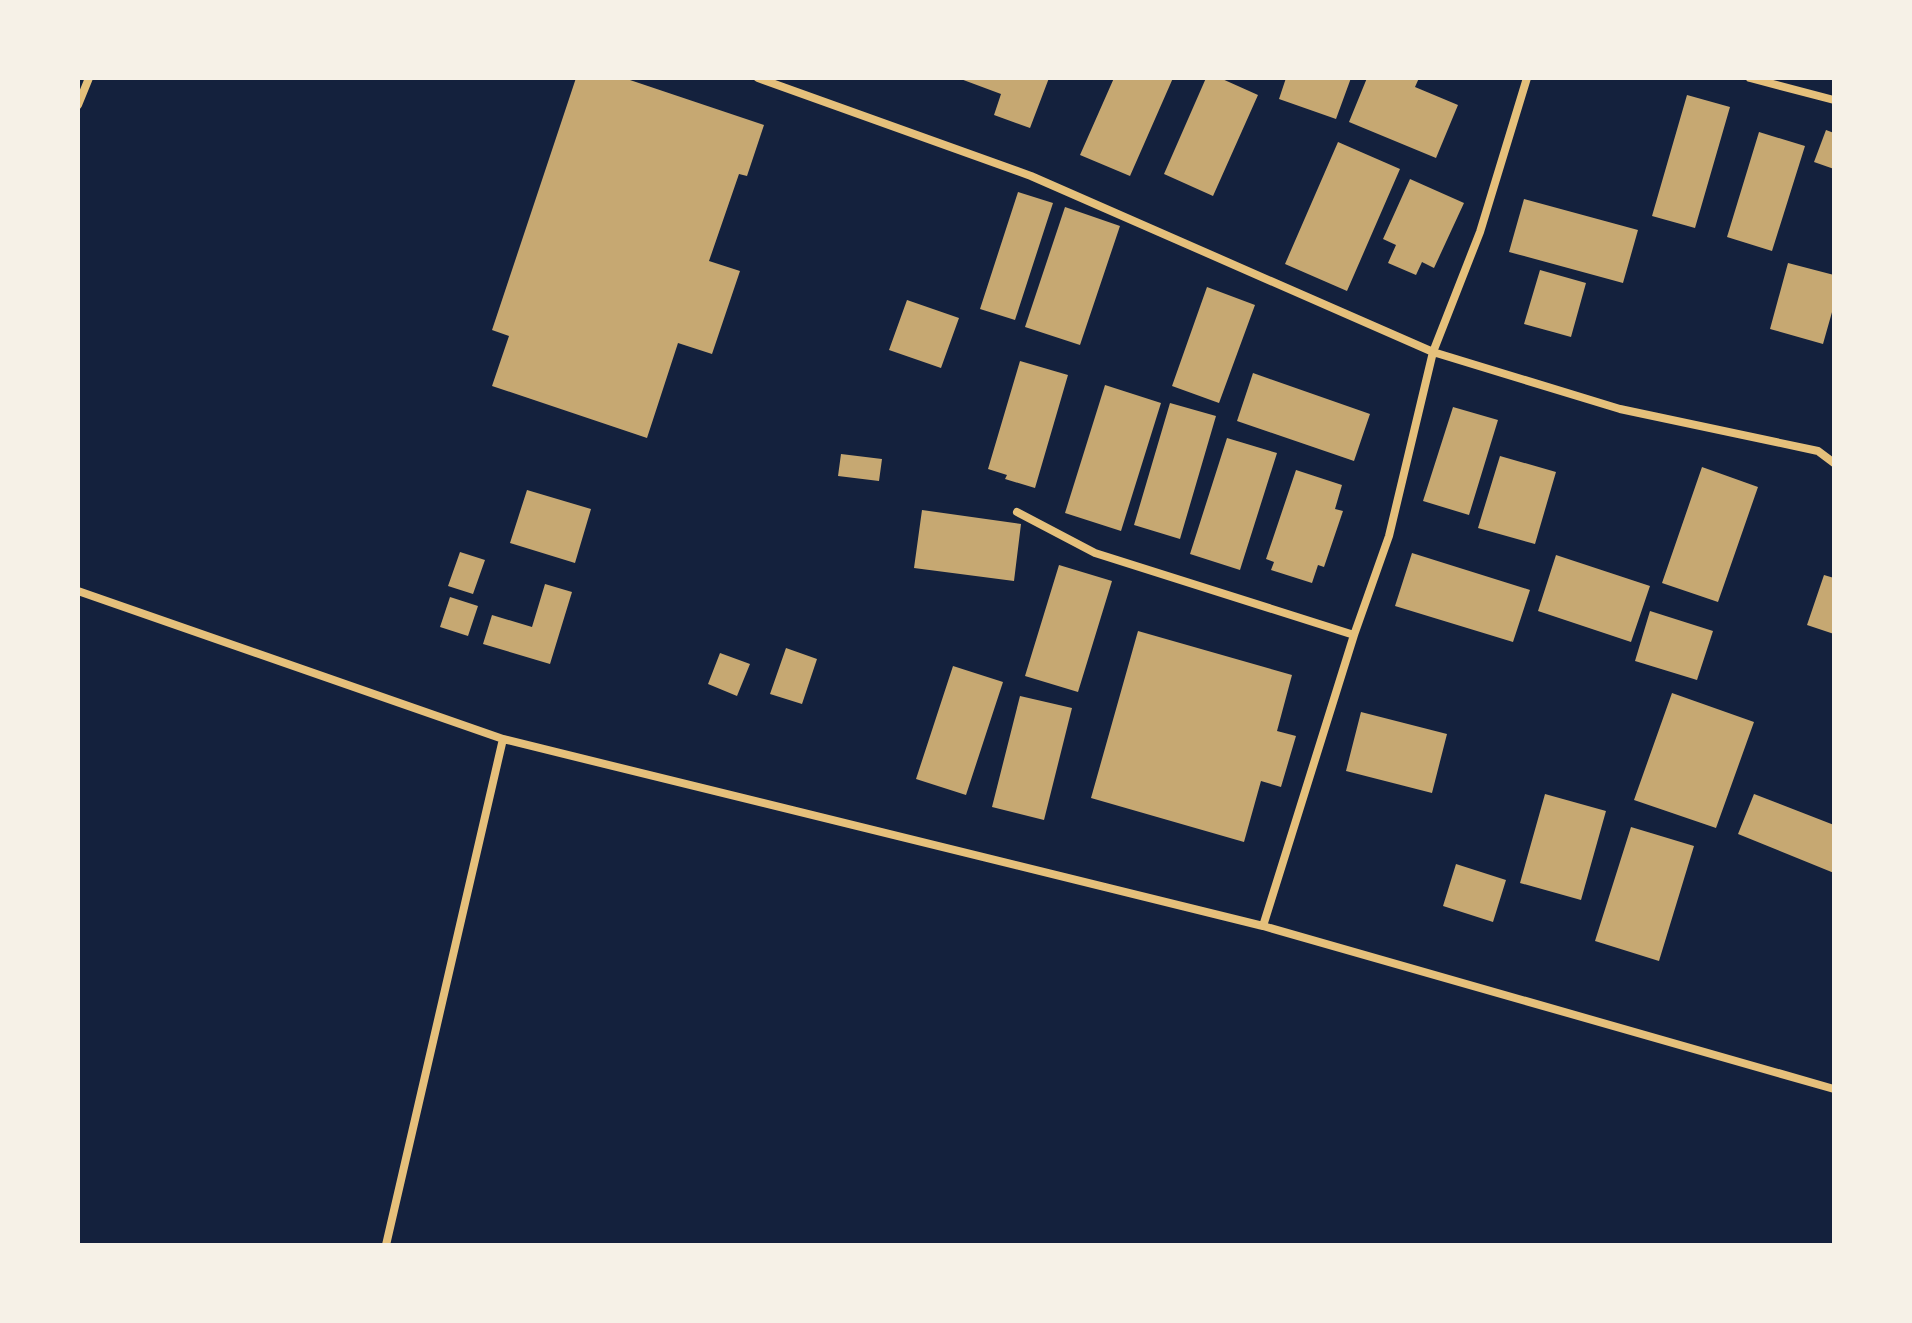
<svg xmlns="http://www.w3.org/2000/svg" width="1912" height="1323" viewBox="0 0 1912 1323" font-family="Cabin,sans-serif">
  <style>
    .building { fill: #c6a872 }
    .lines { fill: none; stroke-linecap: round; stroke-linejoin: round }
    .minor { stroke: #e5c07b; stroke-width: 8 }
  </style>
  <rect width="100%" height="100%" fill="#14213d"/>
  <path class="building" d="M576,78H624L764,125L747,176L739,174L709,261L740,271L712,354L678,343L647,438L492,386L509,336L492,330Z
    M958,78H1049L1030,128L994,115L1001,94Z
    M1114,78H1173L1130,176L1080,155Z
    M1206,78H1220L1258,95L1213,196L1164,174Z
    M1286,78H1351L1336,119L1279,99Z
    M1367,78H1419L1415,87L1458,105L1436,158L1349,122Z
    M1687,95L1730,107L1695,228L1652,216Z
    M1826,130L1834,133V169L1814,162Z
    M1759,132L1805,146L1772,251L1727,237Z
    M1338,142L1400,169L1347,291L1285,264Z
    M1410,179L1464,203L1434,268L1422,262L1416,275L1388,263L1396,245L1383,239Z
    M1018,192L1053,203L1015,320L980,309Z
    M1524,199L1638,230L1623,283L1509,252Z
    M1065,207L1120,226L1080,345L1025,327Z
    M1788,263L1834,275V305L1823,344L1770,329Z
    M1540,270L1586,283L1571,337L1524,324Z
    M1207,287L1255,305L1219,403L1172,386Z
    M907,300L959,318L941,368L889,350Z
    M1020,361L1068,375L1035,488L1005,479L1007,475L988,469Z
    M1253,373L1370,414L1354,461L1237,421Z
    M1105,385L1161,403L1121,531L1065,513Z
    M1170,403L1216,416L1180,539L1134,525Z
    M1453,407L1498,420L1469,515L1423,501Z
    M1227,438L1277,453L1240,570L1190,554Z
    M841,454L882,459L879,481L838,476Z
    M1500,456L1556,472L1535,544L1478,528Z
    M1702,467L1758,487L1718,602L1662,583Z
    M1296,470L1342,485L1335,509L1343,511L1324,567L1318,565L1312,583L1271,570L1274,562L1266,559Z
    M527,490L591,509L575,563L510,543Z
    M922,510L1021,524L1014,581L914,568Z
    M460,552L485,560L473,594L448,586Z
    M1412,553L1530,590L1513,642L1395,606Z
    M1556,555L1650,586L1631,642L1538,611Z
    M1059,565L1112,581L1078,692L1025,676Z
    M1824,575L1834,578V634L1807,625Z
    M545,584L572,592L550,664L483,644L492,615L532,627Z
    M450,597L478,606L468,636L440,627Z
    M1650,611L1713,631L1697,680L1635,661Z
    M1138,631L1292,675L1277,731L1296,736L1281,787L1261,781L1244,842L1091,798Z
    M786,648L817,659L802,704L770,694Z
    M720,653L750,664L737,696L708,684Z
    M953,666L1003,682L966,795L916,779Z
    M1672,693L1754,722L1716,828L1634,800Z
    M1020,696L1072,708L1044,820L992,807Z
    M1361,712L1447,734L1432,793L1346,771Z
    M1545,794L1606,811L1581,900L1520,883Z
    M1754,794L1834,825V873L1738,834Z
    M1631,827L1694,846L1659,961L1595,941Z
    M1456,864L1506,880L1493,922L1443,906Z"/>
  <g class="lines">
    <path class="minor" d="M758,78L1031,176L1433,352L1620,409L1818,451L1834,463
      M1750,78L1834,100
      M78,105L89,78
      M1017,512L1095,553L1354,635
      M78,591L503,739
      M1263,926L1354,635L1389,536L1433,352L1480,232L1527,78
      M386,1245L503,739L1263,926L1834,1089"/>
  </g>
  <rect width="1912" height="1323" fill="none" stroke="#f6f1e7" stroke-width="160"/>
</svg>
